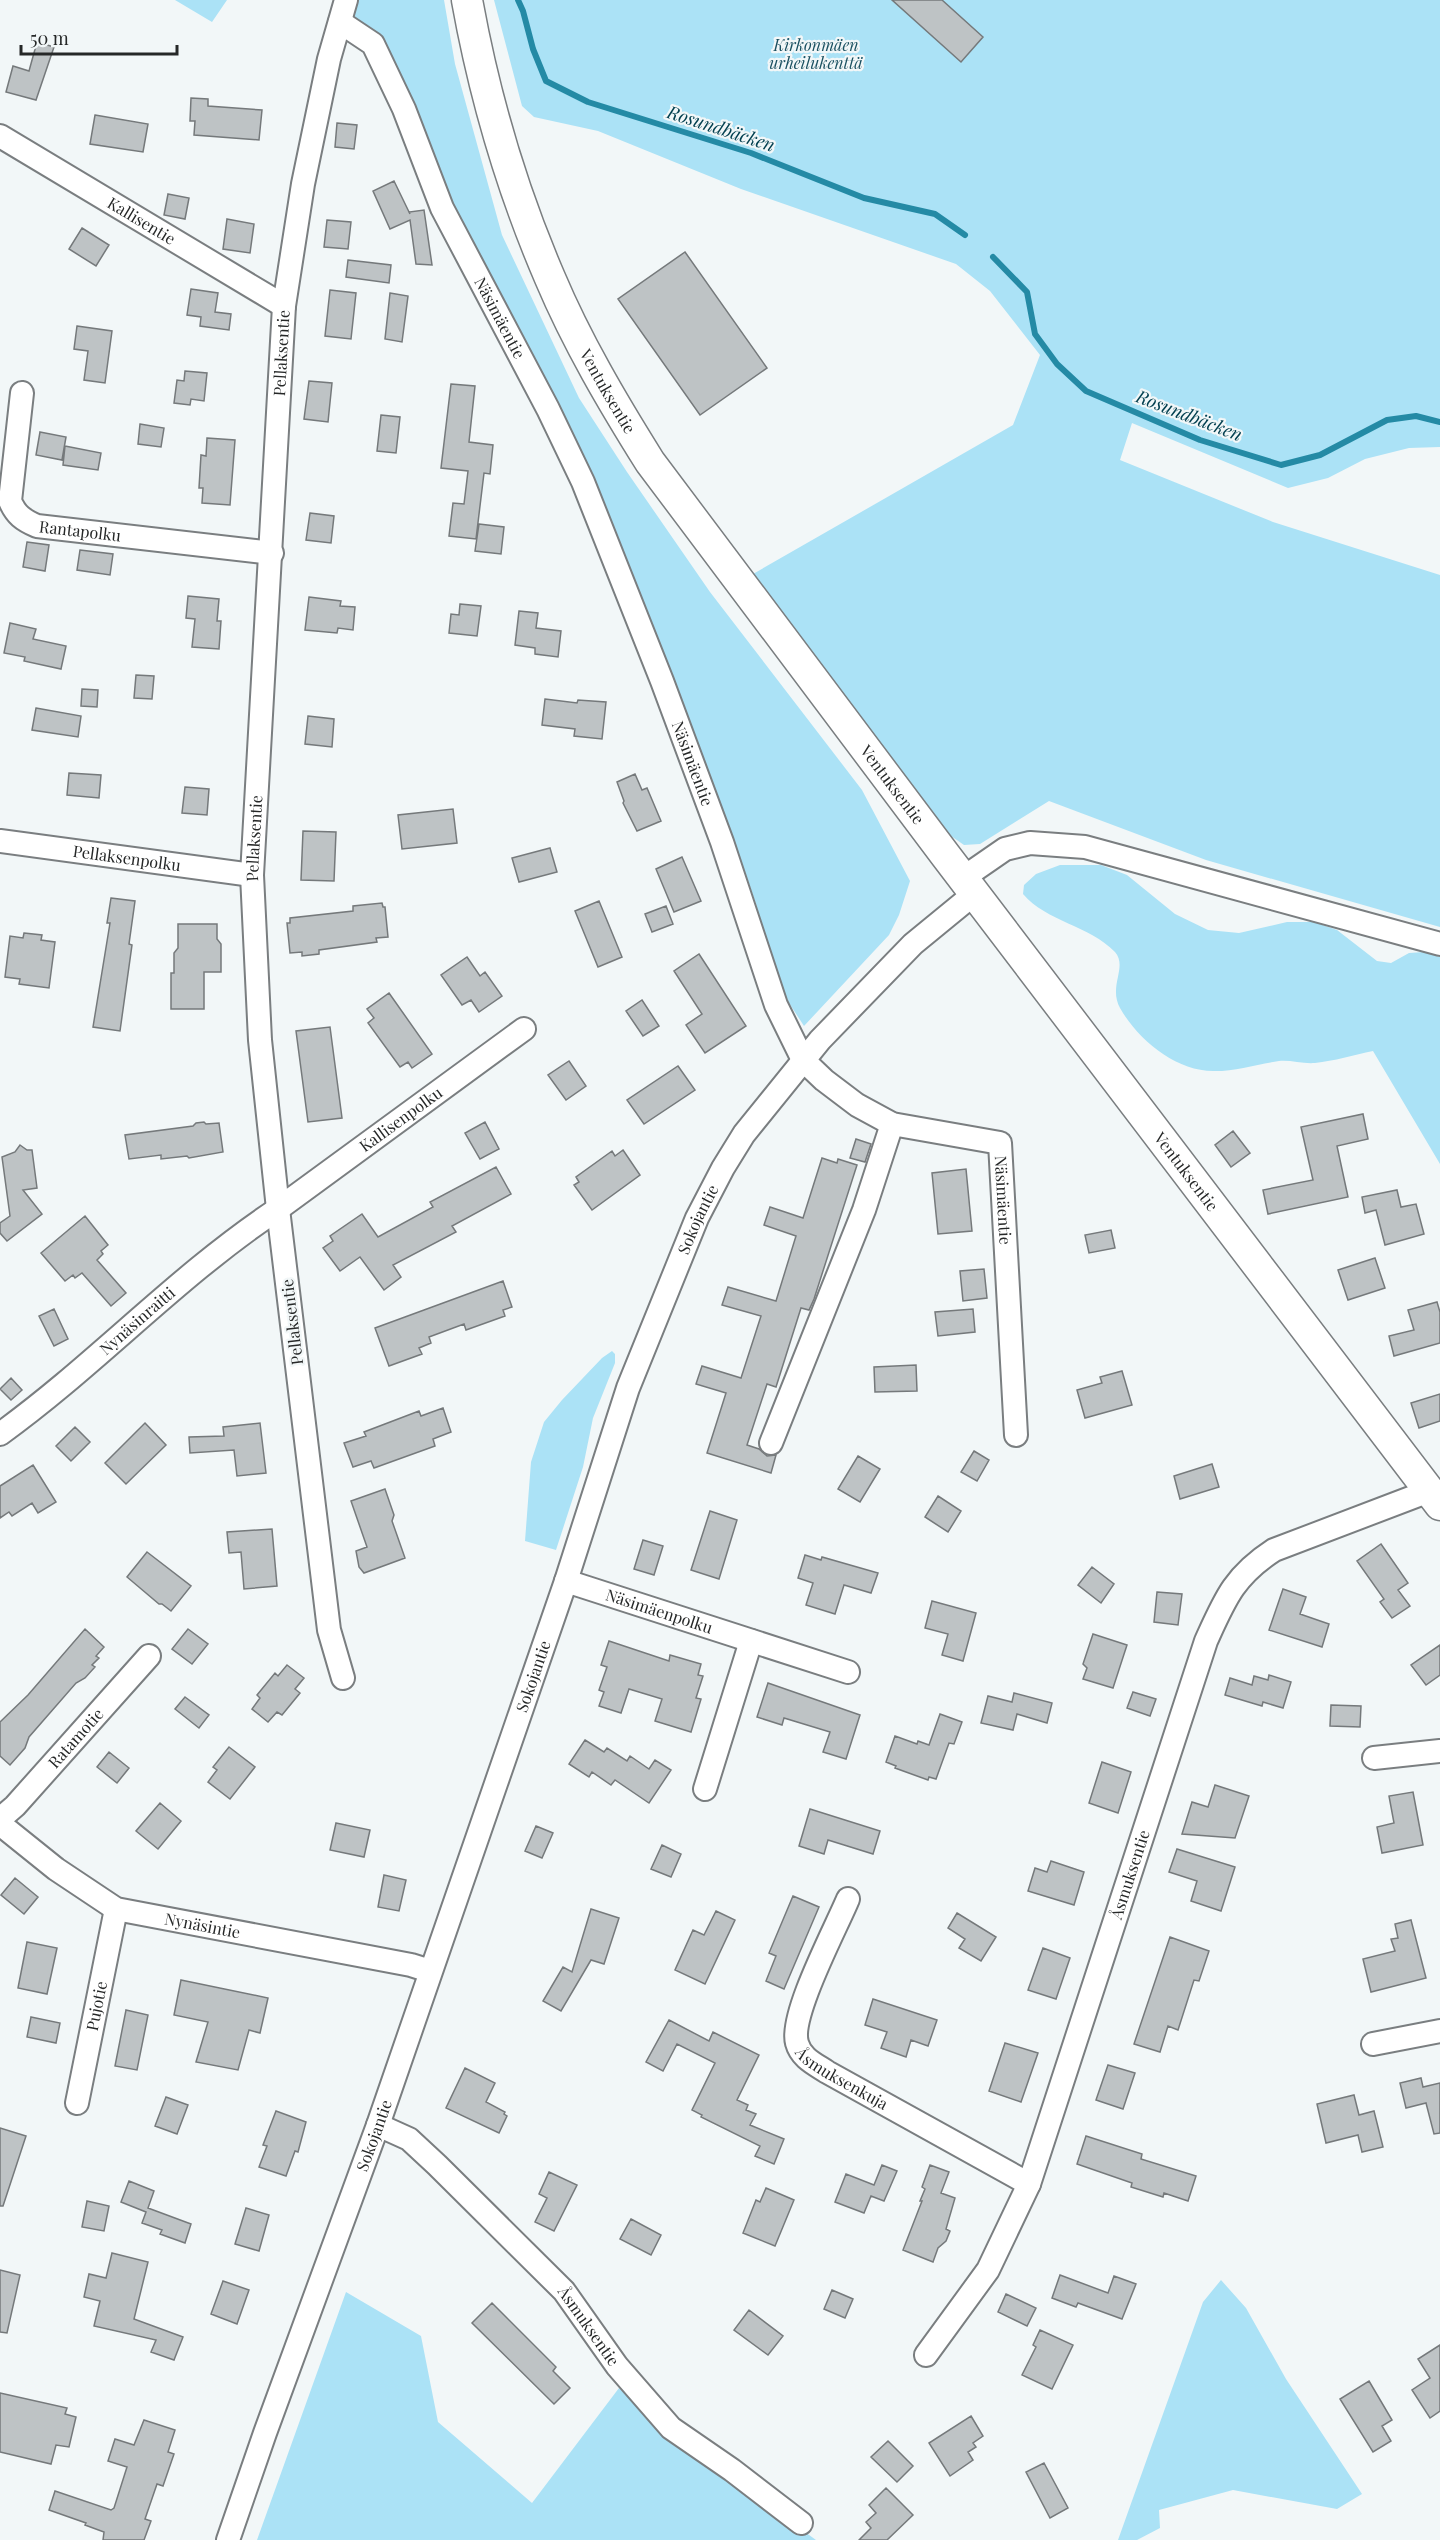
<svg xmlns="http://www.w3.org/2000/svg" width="1440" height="2540" viewBox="0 0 1440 2540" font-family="'Playfair Display',serif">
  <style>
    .green { fill: #abe2f6 }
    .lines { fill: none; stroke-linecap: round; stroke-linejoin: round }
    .stream { stroke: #248aa5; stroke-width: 6 }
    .building { fill: #bec3c5; stroke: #75797b; stroke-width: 1.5 }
    .minor-casing { stroke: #7a7e80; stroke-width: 26 }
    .major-casing { stroke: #7a7e80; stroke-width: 33 }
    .minor { stroke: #fff; stroke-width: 22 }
    .major { stroke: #fff; stroke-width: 30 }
    .labels { text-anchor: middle; stroke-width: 4.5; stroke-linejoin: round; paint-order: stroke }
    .park-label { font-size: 16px; font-style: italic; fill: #1a5061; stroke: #f2f7f8 }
    .street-label { font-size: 16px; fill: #262828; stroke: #f2f7f8 }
    .water-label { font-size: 18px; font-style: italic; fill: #034050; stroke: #f2f7f8 }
  </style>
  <rect width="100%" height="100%" fill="#f2f7f8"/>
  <path class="green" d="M175,0H227L212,22Z
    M353,0H444L455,64L502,235L579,398L627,472L710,592L862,790L910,881L899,915L889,935L804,1026L789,1003L769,956L756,904L733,837L591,479L347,18Z
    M494,0H1440V447L1409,448L1365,459L1328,478L1288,488L1132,423L1120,460L1273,522L1440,575V927L1206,860L1049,801L980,844L964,845L951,836L753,574L1013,425L1040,355L990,291L956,264L741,189L598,131L534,117L522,106Z
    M1060,865H1101L1127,875L1175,914L1208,930L1239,933L1287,922H1314L1337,930L1377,961L1391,963L1409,953L1424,952L1440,957V1164L1373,1051C1354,1055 1334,1061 1315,1063C1303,1064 1291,1060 1279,1061C1258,1064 1236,1071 1215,1071C1177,1072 1138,1040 1120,1008C1108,986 1128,967 1115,952C1089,925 1047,922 1023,894L1024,885L1036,874Z
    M612,1351L615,1354V1363L593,1418L583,1467L556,1550L525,1541L531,1462L544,1422L562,1400L602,1358Z
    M1221,2280L1246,2308L1286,2379L1362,2494L1337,2509L1233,2490L1159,2510L1160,2528L1137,2540H1118L1203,2302Z
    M346,2292L421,2336L438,2422L532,2503L619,2388L648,2418L816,2540H257Z"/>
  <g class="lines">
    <path class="stream" d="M518,0L523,11L533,49L546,81L588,102L751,153L864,198L935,214L965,235
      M993,257L1027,292L1035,334L1057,364L1086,391L1200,440L1281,465L1320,455L1387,420L1416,416L1440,422"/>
  </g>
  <path class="building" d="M892,0H942L983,37L961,62Z
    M37,42L54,47L36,100L6,92L13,66L29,71Z
    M191,98L208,99V106L262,110L259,140L194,135L195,121H190Z
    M95,115L148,124L143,152L90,144Z
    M337,123L357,125L354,149L335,147Z
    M394,181L410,214L409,212L424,210L432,265L416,264L410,220L390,229L373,191Z
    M168,194L189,198L185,219L164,215Z
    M227,219L254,224L250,253L223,249Z
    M327,220L351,222L348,249L324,247Z
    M82,228L109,245L96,266L69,249Z
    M685,252L767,368L700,415L618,299Z
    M348,260L391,265L389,283L346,277Z
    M191,289L218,293L215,312L231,314L229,330L200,326L201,317L187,315Z
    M330,290L356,293L351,339L325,336Z
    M390,293L408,296L402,342L385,339Z
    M77,326L112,331L105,383L84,380L88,351L74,349Z
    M185,371L207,373L204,401L191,399L190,405L174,403L177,380L184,381Z
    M309,381L332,383L328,422L304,419Z
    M451,384L475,386L469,442L493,445L490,474L484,473L476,539L449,536L453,503L464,504L468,471L441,468Z
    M381,415L400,417L396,453L377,451Z
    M140,424L164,428L161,447L138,444Z
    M40,432L66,437L62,460L36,455Z
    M207,438L235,440L230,505L202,503L203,488H199L201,455L206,456Z
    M65,446L101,453L98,470L63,465Z
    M310,513L334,516L331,543L306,540Z
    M479,524L504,527L501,554L475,551Z
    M27,542L49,545L45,571L23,567Z
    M80,550L113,554L110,575L77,570Z
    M188,596L219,599L217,621H221L219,649L192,647L195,619L186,618Z
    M309,597L341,601L340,606L355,607L353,630L338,628L337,633L305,630Z
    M460,604L481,606L477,636L449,633L451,614L459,615Z
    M519,611L538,613L536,628L561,631L558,657L535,654V648L515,645Z
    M10,623L36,629L33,639L66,646L61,669L24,661L25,657L4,653Z
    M136,675L154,676L152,699L134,698Z
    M82,689L98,690L97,707L81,706Z
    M545,699L577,703L578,700L606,702L602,739L574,736L575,729L542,725Z
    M36,708L81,716L78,737L32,730Z
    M308,716L334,719L332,747L305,744Z
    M69,773L101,775L99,798L67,795Z
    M635,774L642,790L647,788L661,821L637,831L623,803L624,801L617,782Z
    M185,787L209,789L207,815L182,813Z
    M453,809L457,843L402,849L398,815Z
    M303,831L336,832L334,881L301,880Z
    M550,848L557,872L519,882L512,858Z
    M682,857L701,901L674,912L656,869Z
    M111,898L135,901L129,944L132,945L120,1031L93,1027L110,923H107Z
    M599,901L622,957L598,967L575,911Z
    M382,903L383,907H385L388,937L376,938L377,942L319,950V954L302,956V952L290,953L287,923H290V918L353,911V906Z
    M666,906L673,924L652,932L645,914Z
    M178,924H217V939L221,944V972H204V1009H171V973H174V953L178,948Z
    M24,933L42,935L41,940L55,942L49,988L19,984L20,979L5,977L10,936L23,938Z
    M699,954L746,1026L705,1053L686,1025L702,1014L674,971Z
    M467,957L480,976L485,972L502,996L479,1012L471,1000L462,1005L441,975Z
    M389,993L432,1054L412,1068L408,1062L400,1067L368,1023L374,1018L367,1009Z
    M642,1000L659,1026L643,1036L626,1011Z
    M330,1027L342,1118L308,1122L296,1031Z
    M569,1061L586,1086L566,1100L548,1075Z
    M678,1066L695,1090L644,1124L627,1100Z
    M1363,1114L1368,1139L1337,1146L1348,1197L1268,1214L1263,1190L1313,1180L1301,1127Z
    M204,1122L206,1124L219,1123L223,1152L189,1158L187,1156L161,1159V1155L129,1159L125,1135L193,1126L196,1123Z
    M485,1122L499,1149L480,1159L465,1133Z
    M1233,1131L1250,1153L1231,1167L1215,1145Z
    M856,1139L871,1144L865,1162L850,1158Z
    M20,1145L27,1150H32L37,1188L23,1190L42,1214L7,1241L0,1233V1223L10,1216L2,1157L15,1152Z
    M623,1150L640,1175L592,1210L574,1185L579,1182L576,1177L612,1151L615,1156Z
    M822,1158L837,1163L838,1159L857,1165L814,1299L809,1310L801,1308L776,1387L767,1384L747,1445L759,1449L767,1456L776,1455L771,1473L707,1453L726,1393L696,1384L702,1366L741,1378L761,1316L722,1305L728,1287L776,1301L796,1236L764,1225L770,1207L803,1218Z
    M496,1167L511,1194L452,1226L456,1232L393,1265L401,1277L384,1290L360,1257L340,1271L323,1248L333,1241L330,1236L362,1214L378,1237L433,1207L430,1202Z
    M966,1169L972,1231L938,1234L932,1173Z
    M1397,1190L1401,1207L1416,1204L1424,1234L1385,1245L1376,1210L1365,1213L1362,1197Z
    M85,1216L108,1245L101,1251L103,1254L97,1260L126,1293L111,1306L82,1273L75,1278L73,1275L65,1281L41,1253Z
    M1111,1230L1115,1248L1089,1253L1085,1235Z
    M1375,1258L1385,1288L1348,1300L1338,1270Z
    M984,1269L987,1298L963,1301L960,1271Z
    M503,1281L512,1307L503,1310L505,1316L466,1330L464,1324L429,1337L431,1343L419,1348L422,1354L389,1366L375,1328Z
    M1437,1302L1440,1312V1343L1394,1356L1389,1336L1414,1330L1408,1310Z
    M54,1309L68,1339L54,1346L39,1316Z
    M973,1309L975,1332L938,1336L935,1312Z
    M916,1365L917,1391L875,1392L874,1367Z
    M1122,1371L1132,1405L1085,1418L1077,1390L1102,1383L1100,1377Z
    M11,1378L22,1390L11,1400L0,1389Z
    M1440,1394V1421L1419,1428L1411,1403Z
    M443,1408L451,1432L433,1439L435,1446L374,1468L371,1461L353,1467L344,1443L366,1436L364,1432L419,1411L421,1416Z
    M145,1423L166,1445L126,1484L105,1463Z
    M260,1423L266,1473L237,1476L234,1450L190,1453L189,1437L224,1436L223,1427Z
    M75,1427L90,1442L71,1461L56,1446Z
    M974,1451L989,1460L977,1481L961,1472Z
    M858,1456L880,1469L860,1502L838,1489Z
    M1212,1464L1219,1487L1180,1499L1174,1476Z
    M33,1465L56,1502L38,1513L32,1503L12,1516L9,1512L0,1518V1486Z
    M385,1489L394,1515L392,1521L405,1558L364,1573L359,1567L356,1551L367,1547L351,1501Z
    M938,1496L961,1511L948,1532L925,1517Z
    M710,1511L737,1520L719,1579L691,1570Z
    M272,1529L277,1586L244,1589L241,1552L229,1553L227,1532Z
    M643,1540L663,1546L654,1575L634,1569Z
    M1381,1544L1408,1583L1398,1590L1410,1606L1392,1618L1380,1602L1384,1599L1357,1561Z
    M147,1552L191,1586L171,1611L162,1604H159L127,1577Z
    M805,1555L821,1560L822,1557L878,1573L871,1593L844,1585L835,1614L806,1605L813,1583L798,1578Z
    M1092,1567L1114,1584L1101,1603L1078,1585Z
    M1283,1589L1306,1597L1300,1614L1329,1624L1322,1647L1269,1630Z
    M1157,1592L1182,1594L1178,1625L1154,1622Z
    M932,1601L976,1613L963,1661L942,1655L948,1634L925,1628Z
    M85,1629L104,1647L96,1656L99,1658L92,1665L95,1667L85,1678L76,1683L29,1737L25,1748L10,1765L0,1756V1722L28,1695Z
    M188,1629L208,1644L192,1664L172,1649Z
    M1093,1634L1127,1645L1113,1688L1083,1679L1087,1668L1083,1664Z
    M609,1641L669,1661L670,1655L701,1664L698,1675L703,1676L696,1698L701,1699L691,1732L655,1721L662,1699L629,1689L621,1713L599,1706L604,1692L599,1690L607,1667L601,1665Z
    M1440,1645V1675L1426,1685L1411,1665Z
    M287,1665L304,1678L295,1689L300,1693L282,1715L277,1712L268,1722L252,1709L260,1698L257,1695L275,1673L278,1676Z
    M1269,1675L1291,1682L1283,1708L1263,1702L1262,1706L1225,1695L1230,1678L1252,1685L1254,1676L1268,1680Z
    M768,1683L860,1715L846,1759L823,1752L830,1732L784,1718L782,1725L757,1717Z
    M1133,1692L1156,1699L1150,1716L1127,1708Z
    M1014,1693L1052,1703L1047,1723L1017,1714L1013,1730L981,1723L988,1696L1012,1702Z
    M185,1697L209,1715L199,1728L175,1709Z
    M1331,1705L1361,1706L1360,1727L1330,1726Z
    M940,1714L962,1722L954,1744L949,1743L936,1779L929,1777L928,1780L895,1768L896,1766L886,1762L895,1736L917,1744L918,1741L929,1745Z
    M585,1740L604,1752L607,1748L627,1761L630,1756L649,1769L655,1760L671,1770L649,1803L615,1780L611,1785L592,1772L589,1777L569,1764Z
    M229,1747L255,1767L230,1799L208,1782L217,1770L213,1767Z
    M109,1752L129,1768L117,1783L97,1767Z
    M1102,1762L1131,1772L1118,1813L1089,1803Z
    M1215,1785L1249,1796L1235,1838L1182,1834L1192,1802L1208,1807Z
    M1413,1792L1423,1845L1382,1853L1377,1827L1394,1823L1389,1796Z
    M160,1803L181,1821L158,1849L136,1831Z
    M810,1809L880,1831L873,1854L828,1840L824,1854L799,1846Z
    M336,1823L370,1830L364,1857L330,1850Z
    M536,1826L553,1833L542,1858L525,1851Z
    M662,1845L681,1854L671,1877L651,1869Z
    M1177,1849L1235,1867L1221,1911L1191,1901L1197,1881L1169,1872Z
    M1051,1861L1084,1872L1074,1905L1028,1891L1035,1868L1047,1872Z
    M384,1875L406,1880L399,1911L378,1907Z
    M15,1878L38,1897L24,1914L1,1895Z
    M793,1896L819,1907L784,1989L766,1981L776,1956L769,1953Z
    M591,1909L619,1918L604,1964L591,1960L561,2011L543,2001L563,1967L572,1972Z
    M716,1911L735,1920L705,1984L675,1970L693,1930L704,1935Z
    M957,1913L996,1937L981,1961L959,1948L965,1939L948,1928Z
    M1411,1920L1426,1978L1371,1992L1363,1959L1395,1951L1391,1939L1398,1938L1395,1924Z
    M1170,1937L1209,1951L1199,1981L1194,1980L1178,2030L1168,2026L1160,2052L1134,2044Z
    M27,1942L57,1948L47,1994L18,1988Z
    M1043,1948L1070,1958L1056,1999L1028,1990Z
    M181,1980L268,1998L260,2033L249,2030L238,2070L196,2062L208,2022L174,2015Z
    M873,1999L937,2020L928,2046L911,2040L906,2057L881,2048L887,2032L865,2025Z
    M126,2010L148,2015L137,2070L115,2066Z
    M31,2017L60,2023L56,2043L27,2037Z
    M669,2020L709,2041L713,2032L759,2055L737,2100L748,2105L746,2110L756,2114L750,2125L784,2139L774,2164L755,2156L760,2146L701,2117L702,2115L692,2110L715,2063L677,2044L663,2071L646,2062Z
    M1005,2043L1038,2053L1021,2102L989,2091Z
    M1108,2065L1135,2073L1123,2109L1096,2100Z
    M465,2068L495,2083L486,2102L505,2112L504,2114L507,2116L499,2133L446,2108Z
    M1421,2078L1423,2087L1440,2083V2133L1434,2134L1426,2103L1406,2108L1400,2083Z
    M1354,2095L1359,2115L1374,2111L1383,2147L1362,2152L1358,2135L1326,2143L1317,2104Z
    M166,2097L188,2105L177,2134L155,2126Z
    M276,2111L306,2122L298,2152L295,2151L286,2176L259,2167L267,2146L263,2145Z
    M0,2128L26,2136L3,2206H0Z
    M1086,2136L1142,2154L1141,2159L1196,2176L1188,2201L1164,2193L1163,2197L1131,2187L1132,2183L1077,2164Z
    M882,2165L897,2171L884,2201L871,2196L864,2213L835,2202L846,2174L874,2185Z
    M930,2165L949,2172L941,2193L955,2198L946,2229L950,2231L946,2241L938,2248L933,2262L903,2250L922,2201H920L925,2189L922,2187Z
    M549,2172L577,2185L554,2231L535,2222L547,2198L539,2194Z
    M129,2181L154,2191L148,2208L191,2224L185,2243L160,2234L162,2230L142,2223L146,2212L121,2202Z
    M766,2188L794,2200L775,2246L743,2233L756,2200L760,2202Z
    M87,2201L109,2206L104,2231L82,2227Z
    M246,2208L269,2215L259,2251L235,2244Z
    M631,2219L661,2235L651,2255L620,2239Z
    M112,2253L148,2262L134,2319L183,2337L174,2360L151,2352L156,2340L94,2326L100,2301L84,2297L89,2274L106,2278Z
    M0,2270L20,2275L7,2333L0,2332Z
    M1060,2275L1108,2293L1114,2276L1136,2284L1122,2319L1078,2303L1076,2307L1052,2298Z
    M223,2281L249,2290L237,2324L211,2314Z
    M832,2290L853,2299L845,2318L824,2309Z
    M1006,2294L1036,2308L1027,2326L998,2312Z
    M492,2303L556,2367L553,2371L570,2388L554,2404L472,2323Z
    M749,2310L783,2336L768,2355L734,2330Z
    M1040,2330L1073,2345L1052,2389L1022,2375L1036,2347L1033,2345Z
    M1440,2345V2411L1430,2418L1412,2390L1430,2378L1418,2359Z
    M1369,2381L1392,2420L1382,2426L1391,2441L1373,2452L1340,2399Z
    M0,2393L67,2408L65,2414L76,2417L69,2447L56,2445L51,2464L0,2452Z
    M971,2416L983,2436L973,2443L976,2447L968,2452L973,2460L950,2476L929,2443Z
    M144,2420L175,2430L168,2452L174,2454L163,2486L157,2484L145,2519L151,2521L144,2540H103L104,2532L85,2525L86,2523L49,2510L55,2491L111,2510L114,2508L127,2467L108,2461L115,2439L134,2445Z
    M888,2441L913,2466L897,2482L871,2457Z
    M1044,2463L1068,2508L1050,2518L1026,2472Z
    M886,2488L913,2515L887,2540H859L871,2528L866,2522L876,2513L869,2505Z"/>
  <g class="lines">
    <g class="minor-casing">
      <g id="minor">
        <path id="s1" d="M340,22L373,44L404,109L442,208L548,409L583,482L662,681L722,842L776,1005L803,1060L824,1080L857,1105L892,1124L1000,1143L1016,1435"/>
        <path id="s2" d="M0,136L284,306"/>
        <path id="s3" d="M22,393L10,501C16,515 23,520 37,526L272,553"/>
        <path id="s4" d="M0,841L252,875"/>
        <path d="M963,878L1005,849L1030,843L1085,847L1440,944"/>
        <path id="s5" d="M0,1434C97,1364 178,1275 278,1209L524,1029"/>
        <path d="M771,1443L864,1210L892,1124"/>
        <path id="s6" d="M566,1581L848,1672"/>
        <path id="s7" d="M343,1678L329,1630L278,1209L260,1040L252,875L284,306L303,184L329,59L346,0"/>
        <path d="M1374,1758L1440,1751"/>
        <path d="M705,1789L751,1641"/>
        <path id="s8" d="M0,1819L15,1806L149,1656"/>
        <path id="s9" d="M0,1824L56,1869L116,1909L411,1965L430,1971"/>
        <path id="s10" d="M848,1899C836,1928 789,2016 797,2043C801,2058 815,2064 827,2072L1029,2184"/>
        <path d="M1373,2044L1440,2031"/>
        <path id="s11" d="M77,2103L116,1909"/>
        <path id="s12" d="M378,2125L409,2139L437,2165L564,2291L617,2366L671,2428L732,2470L801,2523"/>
        <path id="s13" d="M926,2355L988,2270L1029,2184L1206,1641C1225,1599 1234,1576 1274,1550L1429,1491"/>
        <path id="s14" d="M228,2540L265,2433L378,2125L566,1581L628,1388L697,1218L723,1168L744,1134L820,1040L913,944L974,894"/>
      </g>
    </g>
    <g class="major-casing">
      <g id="major">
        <path id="s15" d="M467,0C484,94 512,190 550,278C577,342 613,403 650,462L946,856L1440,1505"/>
      </g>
    </g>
    <use href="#minor" class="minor"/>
    <use href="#major" class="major"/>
  </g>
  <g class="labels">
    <g class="park-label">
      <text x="816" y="51">Kirkonmäen<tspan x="816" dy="18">urheilukenttä</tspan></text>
    </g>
    <g class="street-label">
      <text dy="6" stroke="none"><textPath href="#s2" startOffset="165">Kallisentie</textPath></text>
      <text dy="6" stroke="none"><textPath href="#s1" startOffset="342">Näsimäentie</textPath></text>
      <text dy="6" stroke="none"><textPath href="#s7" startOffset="1332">Pellaksentie</textPath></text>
      <text dy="6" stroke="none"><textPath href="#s15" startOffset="418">Ventuksentie</textPath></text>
      <text dy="6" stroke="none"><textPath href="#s3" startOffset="190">Rantapolku</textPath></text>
      <text dy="6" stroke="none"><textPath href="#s1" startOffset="828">Näsimäentie</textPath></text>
      <text dy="6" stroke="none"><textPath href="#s15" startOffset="904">Ventuksentie</textPath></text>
      <text dy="6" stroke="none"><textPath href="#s7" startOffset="846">Pellaksentie</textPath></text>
      <text dy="6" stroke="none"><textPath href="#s4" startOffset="128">Pellaksenpolku</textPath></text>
      <text dy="6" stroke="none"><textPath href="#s5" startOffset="510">Kallisenpolku</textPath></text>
      <text dy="6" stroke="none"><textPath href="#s15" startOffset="1390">Ventuksentie</textPath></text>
      <text dy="6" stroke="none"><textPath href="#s1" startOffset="1422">Näsimäentie</textPath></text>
      <text dy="6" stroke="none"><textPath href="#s14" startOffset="1402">Sokojantie</textPath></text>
      <text dy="6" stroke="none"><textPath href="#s5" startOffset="178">Nynäsinraitti</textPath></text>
      <text transform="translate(292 1322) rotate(-97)" y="6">Pellaksentie</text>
      <text dy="6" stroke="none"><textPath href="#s6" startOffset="98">Näsimäenpolku</textPath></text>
      <text dy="6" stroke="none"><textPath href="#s14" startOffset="916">Sokojantie</textPath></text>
      <text dy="6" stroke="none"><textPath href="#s8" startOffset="111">Ratamotie</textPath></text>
      <text dy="6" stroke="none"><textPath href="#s13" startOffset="526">Åsmuksentie</textPath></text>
      <text dy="6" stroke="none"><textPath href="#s9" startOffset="232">Nynäsintie</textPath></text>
      <text dy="6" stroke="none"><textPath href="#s11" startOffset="99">Pujotie</textPath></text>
      <text dy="6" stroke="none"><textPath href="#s10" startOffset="213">Åsmuksenkuja</textPath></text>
      <text dy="6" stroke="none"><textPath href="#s14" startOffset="430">Sokojantie</textPath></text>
      <text dy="6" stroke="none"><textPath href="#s12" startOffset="294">Åsmuksentie</textPath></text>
    </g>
    <g class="water-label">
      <text transform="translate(721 129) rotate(18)" y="6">Rosundbäcken</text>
      <text transform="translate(1189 416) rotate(21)" y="6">Rosundbäcken</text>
    </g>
  </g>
  <path d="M21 45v9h156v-9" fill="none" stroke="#262828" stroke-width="3"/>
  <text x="30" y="45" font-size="18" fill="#262828" stroke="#f2f7f8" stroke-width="4.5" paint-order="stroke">50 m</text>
</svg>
